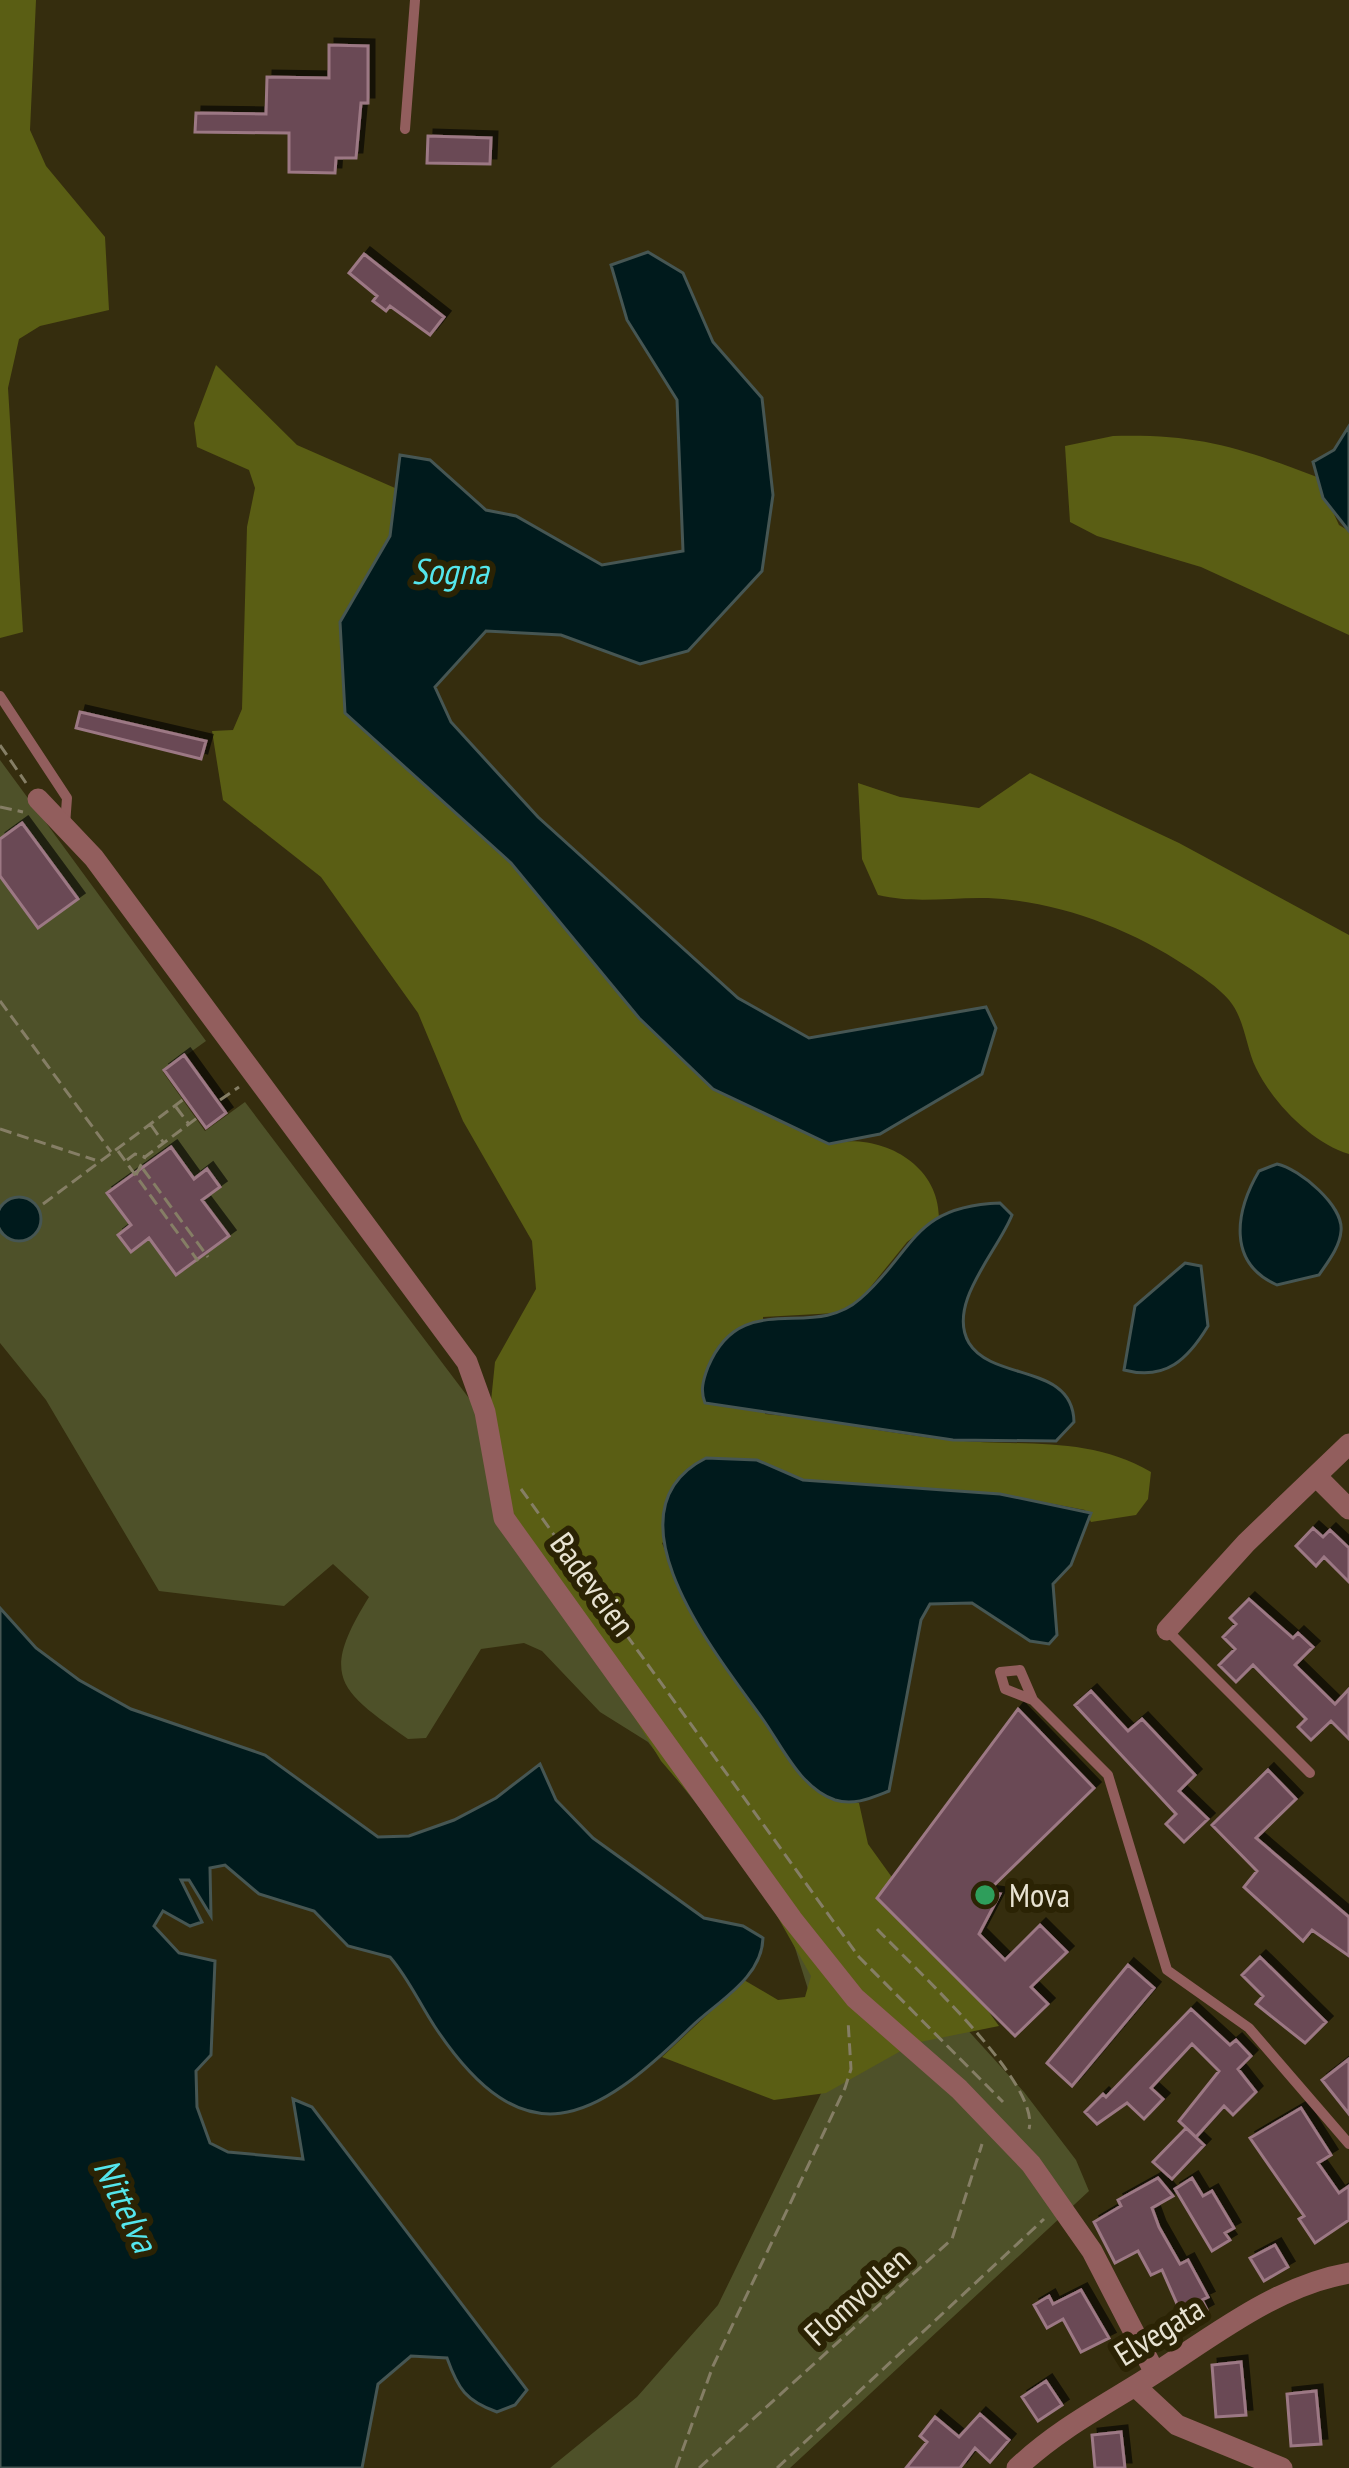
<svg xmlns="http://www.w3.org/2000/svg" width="1349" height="2468" viewBox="0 0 1349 2468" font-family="'PT Sans Narrow',sans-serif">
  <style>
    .green { fill: #4e5129 }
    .forest { fill: #5a5e14 }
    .water { fill: #001a1c; stroke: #465653; stroke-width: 3 }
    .building { fill: #6a4955; stroke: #9c7884; stroke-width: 3; filter: url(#shadow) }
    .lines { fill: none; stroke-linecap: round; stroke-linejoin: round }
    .path { stroke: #857e65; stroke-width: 3; stroke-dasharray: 12 6; stroke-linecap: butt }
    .service { stroke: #925e5d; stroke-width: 10 }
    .minor { stroke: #925e5d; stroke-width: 21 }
    .leisure-dot { fill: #2e9e5b; stroke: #2b2304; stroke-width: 4.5 }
    .labels { text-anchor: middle; stroke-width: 12; stroke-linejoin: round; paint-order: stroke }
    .street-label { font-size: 33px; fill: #e8e3d2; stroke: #2b2304 }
    .poi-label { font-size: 33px; fill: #e8e3d2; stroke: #2b2304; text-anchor: start }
    .water-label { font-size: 36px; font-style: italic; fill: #54e6ed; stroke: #2b2304 }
  </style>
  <defs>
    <filter id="shadow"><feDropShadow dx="6" dy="-6" stdDeviation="0" flood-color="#0009"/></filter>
  </defs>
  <rect width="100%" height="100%" fill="#352d0e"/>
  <path class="green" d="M0,760L206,1041L163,1072L205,1131L245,1102L844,1894L1024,2092L1076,2160L1089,2191L790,2468H550L637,2397L718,2305L833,2069L786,1919L648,1742L600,1712L542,1651L524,1643L481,1649L426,1738L408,1739C339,1690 319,1677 369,1597L333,1564L284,1606L159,1591L46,1400L0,1343Z"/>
  <path class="forest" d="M0,0H36L30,130L46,166L105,237L109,310L40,326L19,339L8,388L23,632L0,638Z
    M216,365L297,445L395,488L390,536L340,622L511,863L639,1018L829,1144C877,1132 938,1161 939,1217L907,1242L860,1300L836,1313L763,1317L765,1414C828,1419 888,1434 950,1440C1020,1447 1088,1435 1151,1472L1148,1499L1136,1515L1091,1522L1085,1510L1000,1494L803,1480L782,1471L662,1543L685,1600L804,1779L834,1800L859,1803L868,1844L999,2026L915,2043L826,2093L774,2100L662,2057L744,1980L778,2000L805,1997L811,1976L745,1859L661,1761L504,1502L490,1411L495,1362L536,1289L532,1241L463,1121L418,1013L321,877L223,800L212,731L233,730L242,709L247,527L255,488L249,470L197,447L194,423Z
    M1113,436C1199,434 1238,447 1317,477L1339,525L1349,531V635L1201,567L1097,536L1070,522L1065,446Z
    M1030,773L1179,843L1349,935V1154C1312,1143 1273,1103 1256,1068C1246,1048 1245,1019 1229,1000C1219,988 1200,975 1186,966C1129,928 1057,901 988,898C949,897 917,904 878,895L862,859L858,783L900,797L979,808Z"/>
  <path class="water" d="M648,252L683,273L713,342L762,398L773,495L762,571L688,651L640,664L561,635L486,631L435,687L451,722L538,817L738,998L809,1038L986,1007L996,1028L982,1074L880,1134L829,1144L713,1089L639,1018L511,863L345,713L340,622L390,536L400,455L430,460L486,510L516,516L602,565L683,551L677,400L627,320L611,265Z
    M1349,426V531L1323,498L1313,462L1334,450Z
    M1277,1164C1300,1169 1344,1206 1341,1231C1340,1247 1327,1263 1319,1275L1277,1285C1227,1263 1235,1212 1259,1171Z
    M-3 1219a22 22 0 1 1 44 0a22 22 0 1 1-44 0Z
    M1000,1203L1012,1215C998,1251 946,1304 969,1343C993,1382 1073,1363 1074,1422L1056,1441L953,1440L705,1403C700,1391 703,1380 708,1367C742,1286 812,1342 860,1299C915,1251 912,1206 1000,1203Z
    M1185,1263L1201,1266L1208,1326C1188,1359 1166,1381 1124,1370L1135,1306Z
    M706,1458L757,1460L803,1480L1000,1494L1091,1513L1071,1565L1053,1584L1057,1635L1049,1644L1030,1641L972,1603L930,1604L921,1620L889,1791C871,1798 854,1806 835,1800C800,1788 782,1746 762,1718C719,1658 599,1512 706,1458Z
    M0,1608L36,1648L79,1680L131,1709L265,1755L378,1837L409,1836L454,1820L496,1798L540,1764L556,1800L593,1838L704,1918L743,1926L763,1938C762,1978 718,2001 691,2027C594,2122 525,2162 435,2027C419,2003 409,1979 390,1957L348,1946L314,1911L259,1894L225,1865L210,1868L211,1916L189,1880H181L202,1922L190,1926L163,1911L154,1926L179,1953L215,1961L211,2055L196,2071L197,2107L210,2143L228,2152L303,2159L293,2099L312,2107L527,2390L515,2405L497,2412C466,2401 458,2389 447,2358L411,2356L378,2384L362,2468H0Z"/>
  <path class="building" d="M329,45L368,46V103H361L356,158H336L335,173L289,172V133L195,132L196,113L266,114L267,77L329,78Z
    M428,136L491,138L490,164L427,163Z
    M364,254L444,317L430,335L390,306L386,311L373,301L377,296L349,273Z
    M80,712L206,741L201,759L76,728Z
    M22,823L78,899L38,928L0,876V839Z
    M184,1055L226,1113L206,1128L164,1070Z
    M171,1147L194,1179L207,1169L220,1187L202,1200L229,1236L176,1275L149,1238L131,1252L118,1235L131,1225L107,1193Z
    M1313,1528L1323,1537L1330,1530L1349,1548V1582L1324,1557L1316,1566L1296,1546Z
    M1249,1599L1293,1638L1298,1633L1313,1647L1295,1665L1335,1704L1349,1689V1739L1331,1721L1311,1740L1298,1727L1306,1719L1253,1665L1236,1682L1219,1665L1235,1649L1223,1637L1236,1624L1230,1618Z
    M1091,1691L1128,1731L1142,1719L1195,1775L1179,1791L1208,1819L1184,1842L1166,1824L1176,1814L1075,1705Z
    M1018,1709L1094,1788L987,1892L1000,1894L979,1934L1005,1960L1040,1925L1067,1952L1031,1987L1048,2004L1015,2036L877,1898Z
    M1268,1770L1296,1799L1256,1838L1349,1917V1956L1312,1930L1303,1941L1244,1887L1257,1871L1212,1825Z
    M1260,1957L1326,2022L1305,2043L1256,2004L1263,1996L1242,1975Z
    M1128,1965L1154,1988L1072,2086L1047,2063Z
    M1191,2009L1230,2045L1236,2040L1251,2056L1238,2069L1256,2092L1233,2115L1224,2106L1196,2137L1179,2121L1219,2071L1192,2044L1151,2088L1163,2099L1144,2119L1127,2103L1097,2124L1085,2112L1103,2094L1106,2097Z
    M1349,2059V2114L1322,2080Z
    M1301,2108L1331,2155L1318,2163L1339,2193L1349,2186V2220L1315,2243L1299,2219L1304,2216L1250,2138Z
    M1186,2128L1204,2145L1172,2179L1153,2162Z
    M1158,2178L1173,2196L1152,2208L1159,2227L1180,2264L1188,2260L1208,2297L1202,2300L1207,2310L1185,2322L1162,2270L1151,2275L1138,2251L1115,2263L1094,2222L1121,2206L1118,2200Z
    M1192,2178L1203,2196L1212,2191L1234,2228L1225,2233L1230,2240L1212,2251L1175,2189Z
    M1275,2245L1288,2267L1264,2281L1250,2258Z
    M1081,2290L1109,2338L1081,2352L1063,2319L1047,2328L1034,2305L1049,2296L1053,2304Z
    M1241,2362L1246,2415L1216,2417L1212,2365Z
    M1046,2381L1062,2405L1038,2421L1022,2397Z
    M1316,2391L1321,2444L1291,2446L1287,2394Z
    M980,2414L1009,2440L990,2462L975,2448L960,2468H906L927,2442L920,2436L935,2417L959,2437Z
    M1121,2432L1125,2468H1095L1092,2435Z"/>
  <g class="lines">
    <path class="path" d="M0,745L26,783
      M0,807L23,812
      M0,1001L111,1152
      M220,1100L239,1087
      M176,1107L188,1123
      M151,1125L163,1142
      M0,1129L95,1160
      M118,1151L198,1261
      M127,1160L135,1154L145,1157
      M143,1169L208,1257
      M136,1175L145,1157L197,1118
      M43,1204L184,1099
      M521,1489L859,1957L1003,2102
      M877,1929C912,1966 1041,2083 1029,2129
      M676,2468L713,2366L845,2088L851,2069L848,2020
      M699,2468L952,2239L982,2144
      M777,2468L1044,2219"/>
    <path class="service" d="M405,129L415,0
      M0,696L67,798L65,825
      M1167,1630L1310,1773
      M1033,1700L1005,1689L1000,1672L1020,1670L1033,1700L1108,1775L1167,1970L1249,2028L1349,2144"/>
    <path class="minor" d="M38,799L94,858L467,1362L485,1412L504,1518L792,1919L855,1998L959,2089L1031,2164L1092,2251L1155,2373
      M1316,1476L1349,1509
      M1167,1630L1246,1543L1349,1444
      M1135,2386L1177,2425L1282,2468
      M1017,2468C1054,2433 1094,2411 1138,2384C1205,2343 1270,2287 1349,2273"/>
  </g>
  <circle class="leisure-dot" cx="985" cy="1895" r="12"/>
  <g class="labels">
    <g class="street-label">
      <text transform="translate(593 1584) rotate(54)" y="12">Badeveien</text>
      <text transform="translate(857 2296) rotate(-42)" y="12">Flomvollen</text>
      <text transform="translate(1159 2331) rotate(-32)" y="12">Elvegata</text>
    </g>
    <g class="poi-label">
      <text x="1009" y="1907">Mova</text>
    </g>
    <g class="water-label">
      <text x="450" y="584">Sogna</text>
      <text transform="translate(126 2205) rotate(64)" y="13">Nittelva</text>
    </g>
  </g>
</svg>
